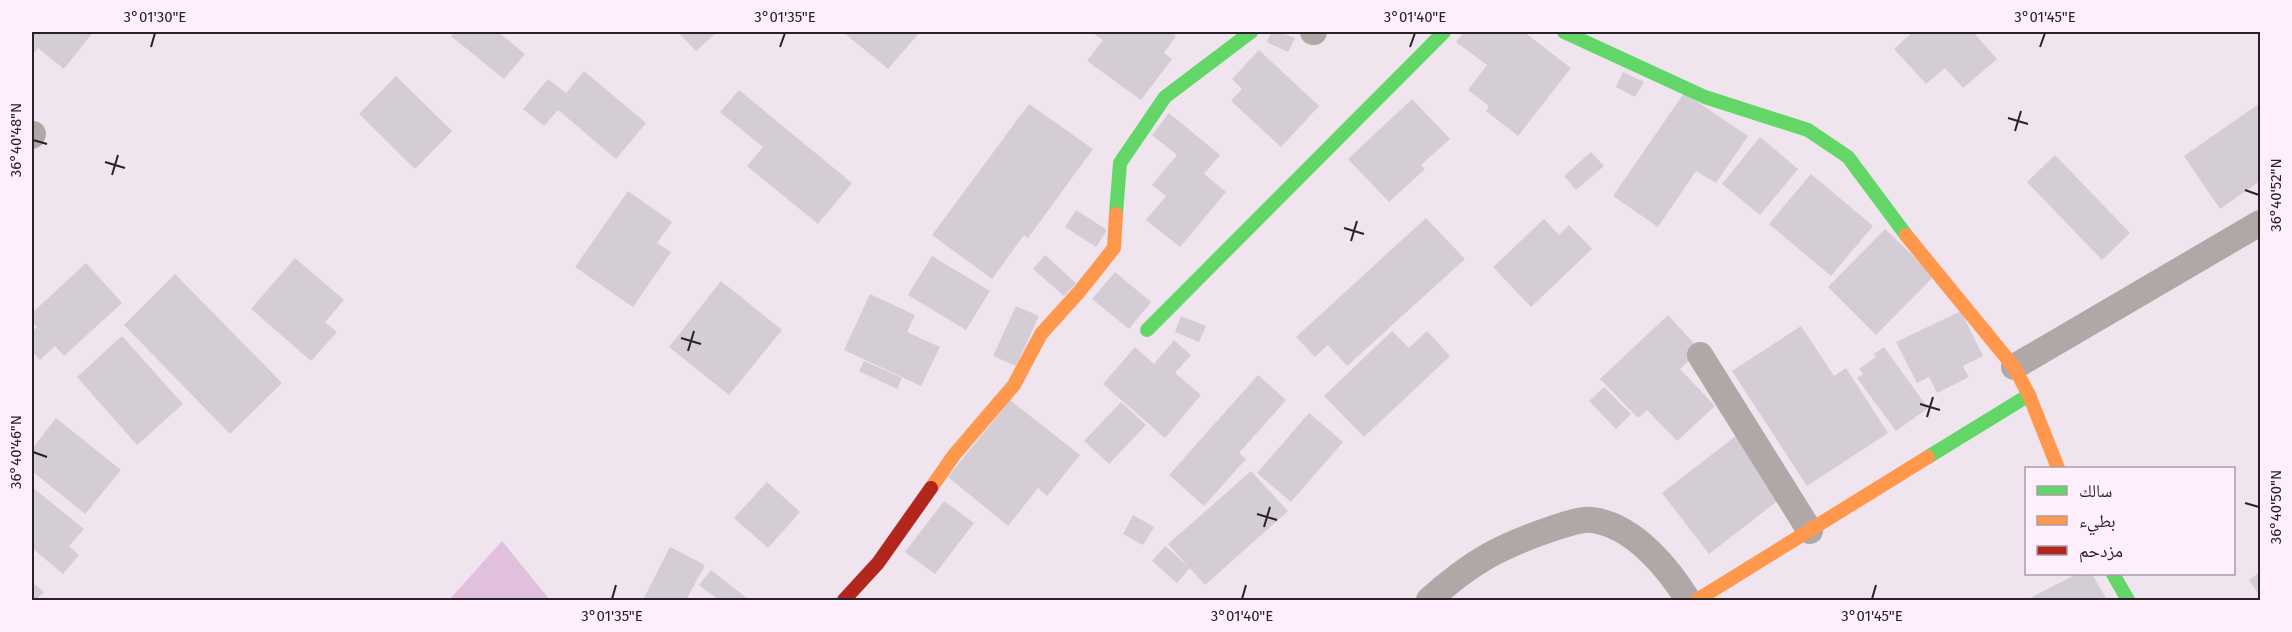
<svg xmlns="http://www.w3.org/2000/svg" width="2292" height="632" viewBox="0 0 2292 632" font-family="'Fira Sans','Noto Naskh Arabic',sans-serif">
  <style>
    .green { fill: #e1c0de }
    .building { fill: #d4cdd6 }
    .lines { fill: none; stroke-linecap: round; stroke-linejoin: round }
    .street { stroke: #afa8a6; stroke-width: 26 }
    .fast { stroke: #63d668; stroke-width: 14 }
    .slow { stroke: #ff974d; stroke-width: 14 }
    .jam { stroke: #b3261e; stroke-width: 14 }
    .ticks { fill: none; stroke: #282127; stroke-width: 2 }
    .neatline { fill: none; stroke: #282127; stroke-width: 2 }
    .ticks-label { font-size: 15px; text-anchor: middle; fill: #282127 }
  </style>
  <rect width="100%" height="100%" fill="#f0e4ee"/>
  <path class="green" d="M502,541L550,600H449Z"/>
  <path class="building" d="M32,32H93L64,69L38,48L32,55Z
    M455,32H498L525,54L504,79L451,36Z
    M678,32H717L696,51Z
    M843,32H920L888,69Z
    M1091,32H1170L1176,36L1164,53L1172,59L1141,100L1087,61L1103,40Z
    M1271,32H1280L1295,38L1288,52L1267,42Z
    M1464,32H1524L1571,68L1518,136L1486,111L1489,106L1468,90L1487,65L1456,42Z
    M1913,32H1973L1997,59L1963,88L1945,68L1926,84L1894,49Z
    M1259,50L1319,106L1281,147L1231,101L1242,89L1232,79Z
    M584,71L646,123L616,159L558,110L544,126L523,109L548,79L566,93Z
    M1623,72L1644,82L1635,97L1616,87Z
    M396,76L452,131L415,169L359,114Z
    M739,90L852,183L818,224L747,166L763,147L720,112Z
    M1684,93L1748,136L1716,183L1696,171L1658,227L1613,196Z
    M1412,99L1450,139L1421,165L1425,169L1389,202L1348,159Z
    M2260,103V181L2220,209L2184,156Z
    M1029,104L1093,149L1028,238L1024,235L992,279L932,235Z
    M1169,113L1220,155L1204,174L1226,192L1180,247L1146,220L1166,196L1152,185L1177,155L1152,135Z
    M1760,137L1798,169L1760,215L1722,184Z
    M1591,152L1604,166L1576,190L1564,176Z
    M2055,155L2130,233L2102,260L2027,182Z
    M1811,174L1873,226L1831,276L1769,224Z
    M628,191L672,222L657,243L671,252L633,307L575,267Z
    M1076,210L1107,230L1096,247L1065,227Z
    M1426,218L1465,259L1347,366L1328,345L1315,357L1296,337Z
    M1544,219L1559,235L1569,225L1592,249L1531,307L1493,267Z
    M1885,229L1934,276L1876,335L1828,287Z
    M1045,255L1076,283L1064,296L1033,269Z
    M932,256L990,291L966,330L908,295Z
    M295,258L344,300L325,322L337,332L311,361L251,309Z
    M86,263L122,303L64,356L55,346L40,360L32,351V332L37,327L32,321V313Z
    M1115,272L1151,302L1129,329L1092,299Z
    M175,274L282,383L230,434L124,325Z
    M721,281L782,330L729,395L669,347Z
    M870,294L915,315L907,332L940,347L921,386L844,350Z
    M1016,306L1039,316L1016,366L993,356Z
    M1961,311L1983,356L1963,366L1969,377L1937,393L1929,377L1917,383L1896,342Z
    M1668,315L1700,350L1680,369L1715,406L1677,441L1647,410L1638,418L1600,379Z
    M1181,316L1206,326L1199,342L1175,332Z
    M1801,326L1834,376L1846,368L1888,433L1807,486L1732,371Z
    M1392,331L1409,348L1427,331L1450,356L1364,437L1324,396Z
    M122,336L183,404L137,445L77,377Z
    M1174,340L1191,355L1175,373L1201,395L1165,438L1103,384L1135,347L1154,364Z
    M1884,347L1928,408L1896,431L1857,378L1863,374L1859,369L1876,357L1874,354Z
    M864,361L902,378L897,389L859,371Z
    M1258,375L1286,400L1239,453L1246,459L1204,506L1169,475Z
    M1604,387L1631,414L1616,429L1589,401Z
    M1010,400L1080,455L1047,496L1038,488L1008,526L948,477Z
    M1121,402L1146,425L1109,464L1084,441Z
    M1309,413L1343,442L1291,502L1257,473Z
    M56,418L121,470L85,514L32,471V449Z
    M1737,435L1784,496L1709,554L1662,493Z
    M1251,471L1288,511L1205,585L1168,544Z
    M767,482L800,512L768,548L734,518Z
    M32,487L84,529L69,546L79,555L63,574L32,548Z
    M944,501L974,523L935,574L905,552Z
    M1133,515L1154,527L1143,545L1123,534Z
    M1165,546L1190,568L1177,583L1152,561Z
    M670,547L705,565L686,600H643Z
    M711,570L748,599L747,600H719L699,585Z
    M2260,572V596L2249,580Z
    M2077,574H2092L2107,600H2026Z
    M32,582L44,592L36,600H32Z"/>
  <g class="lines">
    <path class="street" d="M1313,32H1314
      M32,136L33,134
      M1700,355L1810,531
      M2014,367L2260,223
      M1429,600C1471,562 1500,546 1554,528C1568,524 1583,517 1598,521C1636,529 1669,569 1688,600"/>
    <path class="fast" d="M1564,32L1705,97L1808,130L1848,157L1906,235
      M1116,214L1120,163L1165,97L1251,32
      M1147,330L1444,32
      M1928,457L2029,395
      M2113,574L2128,600"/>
    <path class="slow" d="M1906,235L2014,367L2029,395L2058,468
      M931,488L954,455L1014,385L1041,334L1079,292L1114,248L1116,214
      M1697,600L1928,457"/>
    <path class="jam" d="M844,600L878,563L931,488"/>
  </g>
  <path class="ticks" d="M151,47L155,33M780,47L785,33M1410,47L1415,33M2040,47L2045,33M2008,118L2028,124M2015,131L2021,111M33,140L47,144M105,162L125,168M112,175L118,155M2245,190L2259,195M1344,228L1364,234M1351,241L1357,221M681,338L701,344M688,351L694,331M1920,404L1940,410M1927,417L1933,397M33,452L47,457M2245,503L2259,507M1257,514L1277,520M1264,527L1270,507M612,599L616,585M1242,599L1246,585M1872,599L1876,585"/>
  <rect width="2292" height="632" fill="none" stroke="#ffeffd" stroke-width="66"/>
  <rect x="2025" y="467" width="210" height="108" fill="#ffeffd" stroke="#a99da7" stroke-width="1.5"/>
  <rect x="2037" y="486" width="30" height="9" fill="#63d668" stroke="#a99da7" stroke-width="1.5"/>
  <text x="2079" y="497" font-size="18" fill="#282127">سالك</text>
  <rect x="2037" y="516" width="30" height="9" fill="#ff974d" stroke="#a99da7" stroke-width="1.5"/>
  <text x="2079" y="527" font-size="18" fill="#282127">بطيء</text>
  <rect x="2037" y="546" width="30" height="9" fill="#b3261e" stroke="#a99da7" stroke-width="1.5"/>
  <text x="2079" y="557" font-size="18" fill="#282127">مزدحم</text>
  <rect x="33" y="33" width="2226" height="566" class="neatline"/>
  <g class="ticks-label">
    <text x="155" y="22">3°01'30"E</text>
    <text x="785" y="22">3°01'35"E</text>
    <text x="1415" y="22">3°01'40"E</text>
    <text x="2045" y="22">3°01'45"E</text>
    <text transform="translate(16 140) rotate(-90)" y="5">36°40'48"N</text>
    <text transform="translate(2276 195) rotate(-90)" y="5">36°40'52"N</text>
    <text transform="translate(16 452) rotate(-90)" y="5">36°40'46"N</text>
    <text transform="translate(2276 507) rotate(-90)" y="5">36°40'50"N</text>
    <text x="612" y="621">3°01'35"E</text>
    <text x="1242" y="621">3°01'40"E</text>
    <text x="1872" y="621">3°01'45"E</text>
  </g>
</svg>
